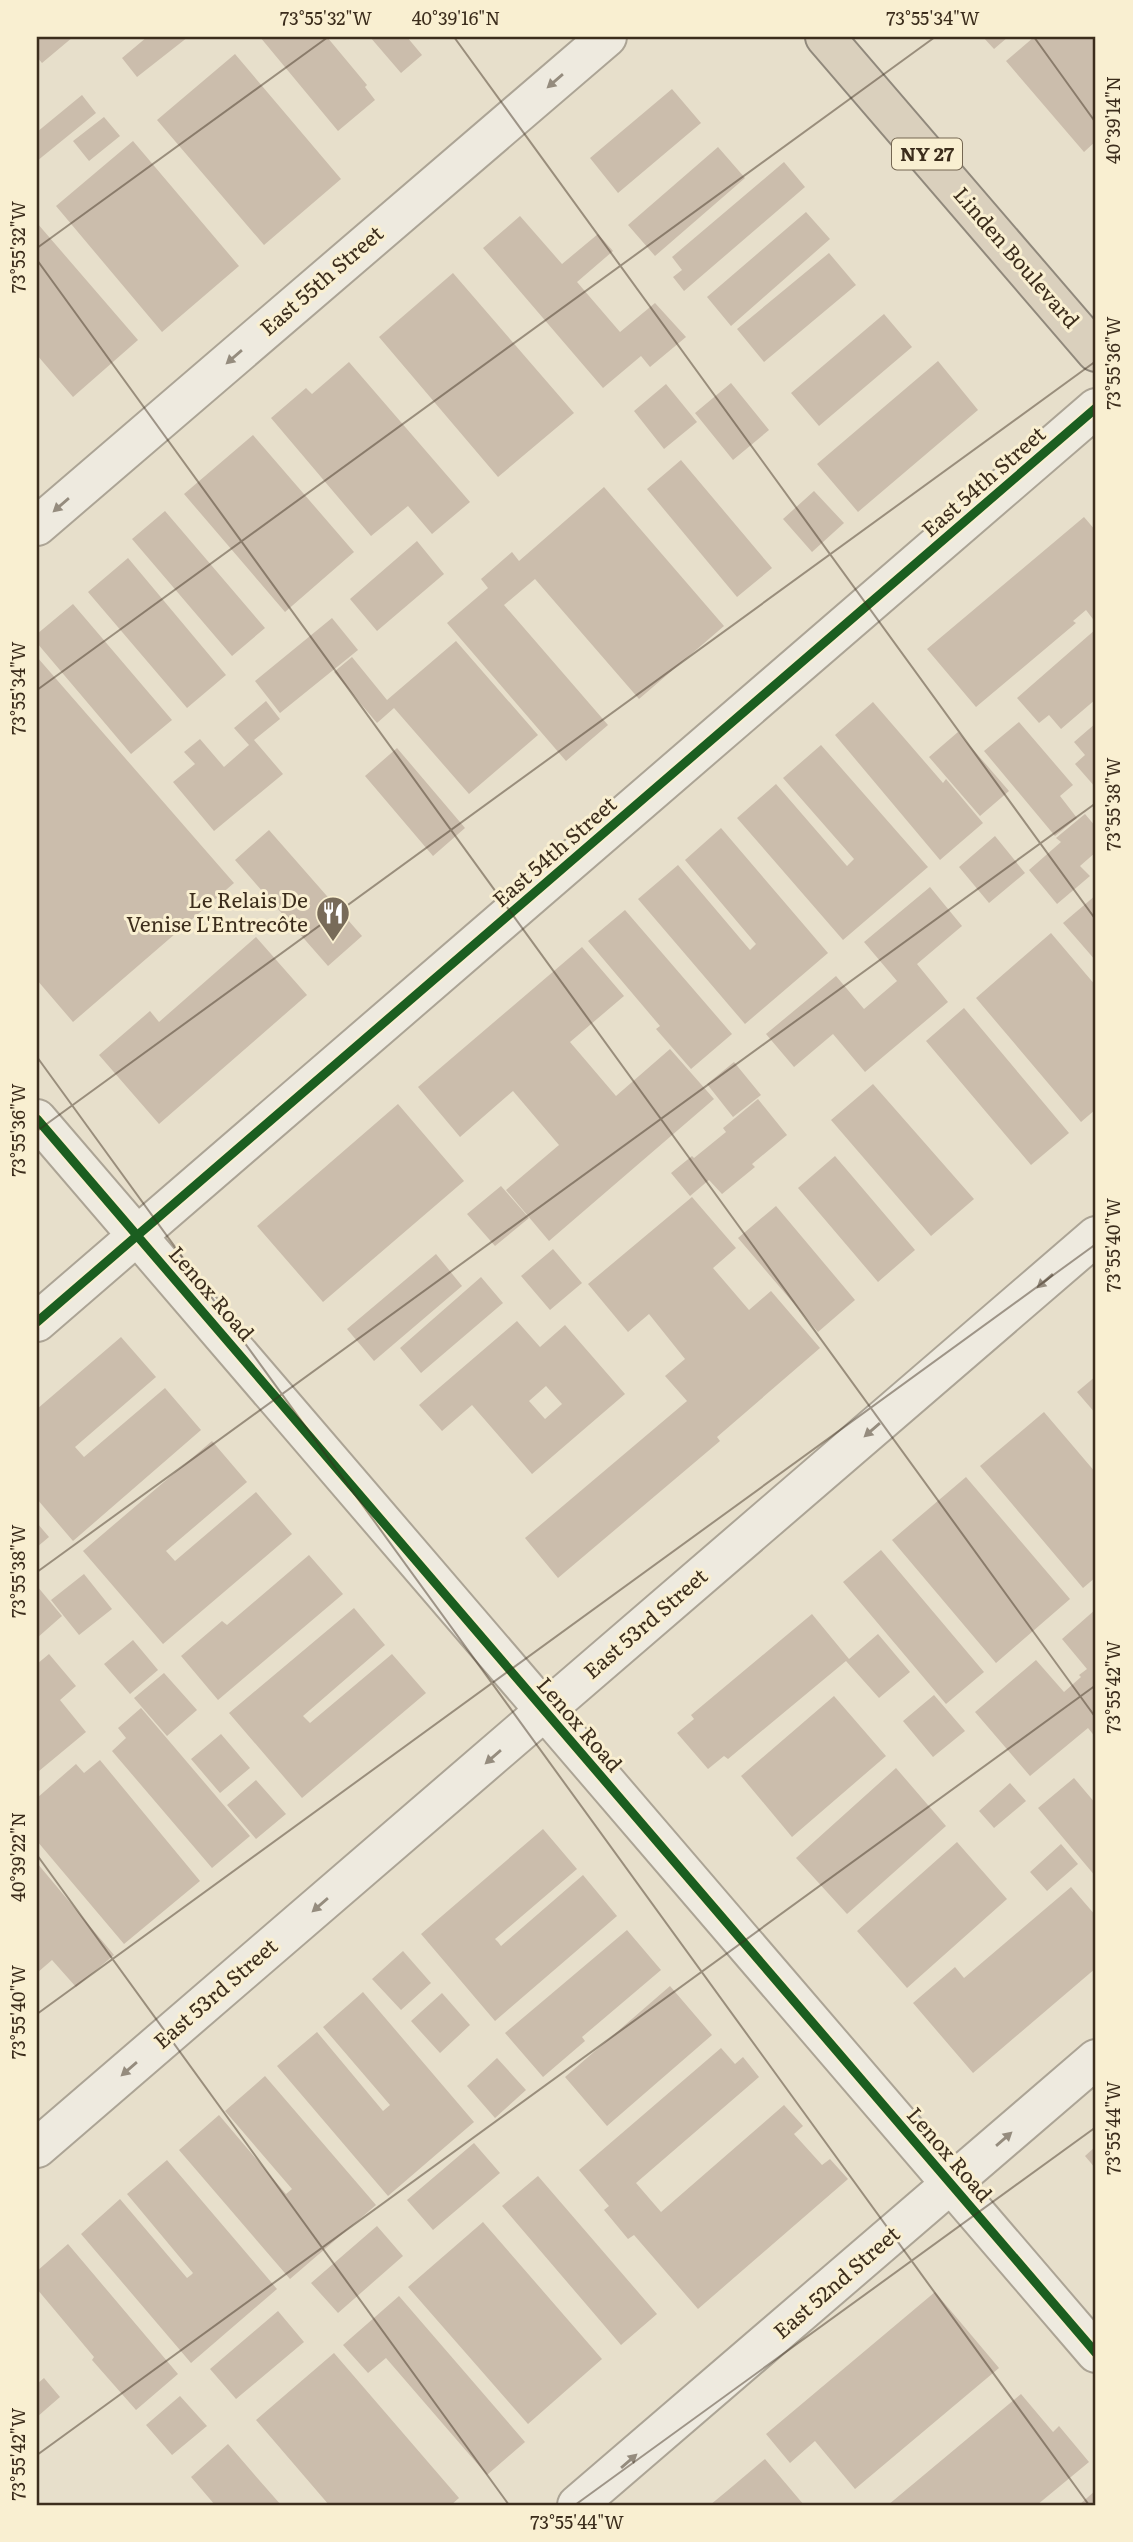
<svg xmlns="http://www.w3.org/2000/svg" width="1133" height="2542" viewBox="0 0 1133 2542" font-family="Literata,serif">
  <style>
    .building { fill: #cbbdac; fill-rule: evenodd }
    .lines { fill: none; stroke-linecap: round; stroke-linejoin: round }
    .minor-casing { stroke: #aca495; stroke-width: 42 }
    .highway-casing { stroke: #91897c; stroke-width: 42 }
    .minor { stroke: #eeeadf; stroke-width: 38 }
    .highway { stroke: #dad0bd; stroke-width: 38 }
    .cycleway-casing { stroke: #f9efd1; stroke-width: 13 }
    .cycleway { stroke: #1b5e20; stroke-width: 9 }
    .oneway { fill: #958c7e }
    .ticks { fill: none; stroke: #3c2d1c; stroke-width: 2; stroke-opacity: 0.45 }
    .labels { text-anchor: middle; stroke-width: 6; stroke-linejoin: round; paint-order: stroke }
    .shield { fill: #f9efd1; stroke: #756752; stroke-width: 2 }
    .shield-label { font-size: 19px; font-weight: bold; fill: #3c2d1c }
    .street-label { font-size: 21px; fill: #3c2d1c; stroke: #f9efd1 }
    .poi-label { font-size: 21px; fill: #3c2d1c; stroke: #f9efd1; text-anchor: end }
    .neatline { fill: none; stroke: #3c2d1c; stroke-width: 2.5 }
    .ticks-label { font-size: 18px; text-anchor: middle; fill: #3c2d1c }
  </style>
  <rect width="100%" height="100%" fill="#e7dfcb"/>
  <path class="building" d="M37,37H73L42,63L37,57Z
    M147,37H188L137,77L122,58Z
    M260,37H327L367,85L365,87L375,100L338,131Z
    M370,37H407L422,55L401,73Z
    M983,37H1008L994,49Z
    M1034,37H1096V141L1084,152L1006,61Z
    M235,54L341,179L264,245L157,120Z
    M672,89L701,123L618,193L590,158Z
    M82,95L96,113L37,161V132Z
    M104,117L120,136L89,161L73,141Z
    M133,141L239,266L162,332L56,206Z
    M718,147L745,178L655,256L628,225Z
    M784,162L805,187L684,291L673,277L682,270L672,257Z
    M806,212L830,239L731,326L707,297Z
    M520,216L562,264L598,234L613,251L577,282L620,332L655,303L686,337L650,367L641,356L603,388L483,248Z
    M37,223L138,340L73,397L37,355Z
    M829,253L856,285L764,362L737,329Z
    M453,273L574,413L498,477L379,337Z
    M884,314L912,347L819,426L791,393Z
    M938,361L978,410L858,512L817,464Z
    M349,362L470,502L432,534L408,506L371,536L271,418L306,388L312,394Z
    M731,383L769,430L733,460L695,413Z
    M666,384L697,422L664,449L634,411Z
    M253,435L354,552L285,612L184,494Z
    M681,460L772,568L737,597L647,489Z
    M604,487L724,626L639,699L535,579L504,605L608,725L566,761L447,623L488,588L481,579L512,552L519,561Z
    M814,491L844,523L812,552L783,519Z
    M165,511L265,628L232,656L132,539Z
    M1084,517L1096,531V623L1086,610L1073,621L1076,623L976,707L927,649Z
    M417,541L444,574L377,631L350,599Z
    M128,558L226,675L187,708L88,592Z
    M73,604L172,720L131,754L37,643V634Z
    M332,618L358,650L280,713L255,681Z
    M1096,629V699L1061,729L1049,715L1039,723L1017,698Z
    M456,641L538,735L469,794L394,708L377,723L334,672L352,657L387,700Z
    M37,657L234,883L73,1022L37,980Z
    M266,701L280,719L254,740L283,774L214,831L173,782L195,764L184,752L200,739L224,767L249,745L234,728Z
    M873,702L943,783L946,779L983,823L940,860L835,735Z
    M1019,722L1073,785L1060,796L1077,818L1055,836L984,751Z
    M1096,723V788L1075,764L1085,755L1074,742Z
    M958,732L1009,791L980,816L929,757Z
    M821,745L928,867L843,940L737,818L776,784L847,866L854,859L783,778Z
    M397,748L465,828L433,856L365,776Z
    M1085,814L1096,827V852L1080,866L1090,876L1057,904L1029,870L1061,842L1056,838Z
    M721,828L828,953L745,1024L638,899L678,865L750,950L756,944L685,860Z
    M269,830L362,936L328,966L235,860Z
    M995,836L1025,873L989,903L959,867Z
    M930,887L962,926L917,964L948,1002L865,1072L833,1034L794,1067L766,1034L836,976L864,1009L897,981L864,942Z
    M1096,895V961L1063,923Z
    M625,910L732,1034L691,1069L656,1029L660,1026L588,941Z
    M1051,933L1096,986V1109L1081,1122L976,998Z
    M256,937L307,995L159,1124L99,1055L150,1011L159,1022Z
    M582,947L624,996L570,1042L616,1096L670,1049L714,1099L549,1241L506,1190L559,1145L513,1091L460,1137L418,1087Z
    M964,1008L1069,1133L1031,1165L926,1041Z
    M734,1062L761,1095L733,1117L707,1084Z
    M873,1084L974,1199L931,1236L831,1120Z
    M758,1099L787,1135L752,1164L755,1167L722,1194L709,1180L690,1196L671,1173L692,1156L694,1158L726,1132L723,1128Z
    M398,1104L464,1181L323,1302L257,1226Z
    M835,1156L915,1250L878,1282L798,1188Z
    M501,1186L529,1218L495,1246L467,1214Z
    M692,1197L736,1248L713,1268L749,1310L771,1291L820,1348L717,1437L720,1441L558,1578L525,1538L687,1401L665,1376L685,1359L649,1314L628,1332L588,1284Z
    M776,1206L855,1300L818,1332L738,1238Z
    M553,1249L582,1283L550,1310L521,1276Z
    M436,1254L462,1286L374,1361L347,1329Z
    M481,1277L503,1303L421,1373L400,1348Z
    M517,1321L540,1347L565,1325L625,1394L532,1474L472,1405L442,1431L419,1405ZM546,1386L562,1404L545,1419L529,1401Z
    M121,1337L156,1377L75,1447L84,1457L165,1388L201,1430L73,1541L37,1499V1409Z
    M1096,1376V1414L1077,1392Z
    M1044,1412L1096,1473V1577L1083,1588L980,1466Z
    M212,1441L247,1482L166,1551L175,1561L256,1492L292,1534L163,1644L83,1551Z
    M966,1477L1070,1599L996,1663L892,1540Z
    M37,1523L49,1537L37,1547Z
    M881,1550L984,1672L946,1704L843,1582Z
    M309,1555L343,1594L218,1700L181,1656L222,1621L227,1625Z
    M84,1574L112,1609L79,1635L51,1600Z
    M37,1586L62,1616L37,1638Z
    M354,1608L385,1645L303,1716L310,1723L392,1654L426,1693L302,1798L229,1713Z
    M1096,1609V1738L1088,1728L1030,1776L975,1712L1036,1660L1064,1692L1081,1677L1079,1675L1087,1669L1062,1639Z
    M812,1614L849,1659L878,1634L910,1672L879,1698L846,1661L728,1759L724,1756L708,1769L677,1733L694,1719L691,1715Z
    M133,1640L158,1670L130,1694L104,1664Z
    M49,1654L76,1686L60,1700L86,1732L39,1771L37,1767V1664Z
    M164,1673L197,1710L167,1736L134,1698Z
    M934,1695L965,1731L933,1757L903,1721Z
    M834,1696L886,1756L792,1837L741,1776Z
    M141,1708L250,1836L212,1868L112,1751L126,1738L118,1728Z
    M221,1734L250,1768L220,1793L191,1759Z
    M100,1760L200,1881L124,1944L37,1841V1798L76,1764L84,1773Z
    M896,1768L946,1826L847,1914L796,1858Z
    M1074,1778L1096,1804V1877L1038,1808Z
    M256,1780L286,1814L256,1839L227,1805Z
    M1010,1783L1026,1801L994,1828L979,1811Z
    M543,1829L577,1869L495,1939L498,1942L501,1946L583,1875L617,1916L495,2021L421,1934Z
    M957,1842L1007,1899L907,1988L857,1931Z
    M1061,1844L1078,1864L1047,1891L1030,1872Z
    M37,1863L114,1955L76,1987L52,1960L37,1973Z
    M1071,1887L1096,1916V1968L973,2073L913,2003L955,1967L964,1978Z
    M627,1930L661,1970L582,2037L585,2041L543,2077L505,2033Z
    M403,1951L431,1983L401,2010L372,1979Z
    M670,1986L712,2035L607,2126L565,2077Z
    M363,1992L474,2122L388,2196L277,2066L317,2032L383,2111L390,2105L323,2027Z
    M442,1993L470,2025L440,2053L411,2021Z
    M721,2048L735,2064L743,2057L759,2077L636,2183L661,2212L784,2105L803,2126L794,2134L822,2165L830,2159L848,2179L698,2309L634,2235L628,2239L604,2210L609,2206L579,2170Z
    M497,2058L526,2090L495,2118L467,2086Z
    M265,2076L376,2205L290,2279L179,2150L219,2115L286,2194L292,2189L225,2111Z
    M474,2143L500,2173L433,2230L407,2200Z
    M1096,2146V2169L1085,2156Z
    M167,2160L277,2289L191,2363L81,2234L120,2199L187,2278L191,2275L193,2273L127,2194Z
    M538,2176L657,2314L621,2345L502,2206Z
    M483,2222L602,2359L528,2424L408,2287Z
    M377,2226L403,2256L338,2313L311,2283Z
    M68,2244L178,2374L136,2410L92,2360L94,2357L37,2289V2271Z
    M935,2292L999,2368L855,2489L815,2441L790,2463L766,2434Z
    M399,2296L525,2442L487,2475L386,2358L368,2373L343,2345Z
    M278,2311L304,2342L236,2399L210,2369Z
    M334,2353L459,2498L451,2505H329L256,2420Z
    M44,2378L60,2397L37,2417V2384Z
    M1021,2394L1053,2432L1059,2426L1089,2462L1037,2505H888Z
    M180,2396L207,2426L172,2455L146,2425Z
    M228,2444L253,2473L281,2505H215L191,2477Z
    M765,2459L804,2505H710L727,2491Z
    M1096,2490V2505H1079Z"/>
  <g class="lines">
    <g class="minor-casing">
      <path id="minor" d="M37,526L607,37
        M37,1119L1096,2353
        M37,1322L1096,408
        M37,2148L1096,1236
        M577,2505L1096,2059"/>
    </g>
    <g class="highway-casing">
      <path id="highway" d="M825,37L1096,352"/>
    </g>
    <use href="#minor" class="minor"/>
    <use href="#highway" class="highway"/>
    <g class="cycleway-casing">
      <path id="cycleway" d="M37,1119L1096,2353
        M37,1322L1096,408"/>
    </g>
    <use href="#cycleway" class="cycleway"/>
  </g>
  <defs><path id="oneway-solid" d="M-6-.8H1V-3.2L6.5 0L1 3.2V.8H-6Z" transform="scale(1.75)"/></defs>
  <g class="oneway">
    <use href="#oneway-solid" transform="translate(555 81) rotate(139)"/>
    <use href="#oneway-solid" transform="translate(234 357) rotate(139)"/>
    <use href="#oneway-solid" transform="translate(61 505) rotate(139)"/>
    <use href="#oneway-solid" transform="translate(1045 1281) rotate(139)"/>
    <use href="#oneway-solid" transform="translate(872 1430) rotate(139)"/>
    <use href="#oneway-solid" transform="translate(493 1757) rotate(139)"/>
    <use href="#oneway-solid" transform="translate(320 1905) rotate(139)"/>
    <use href="#oneway-solid" transform="translate(129 2069) rotate(139)"/>
    <use href="#oneway-solid" transform="translate(1004 2139) rotate(-41)"/>
    <use href="#oneway-solid" transform="translate(629 2461) rotate(-41)"/>
  </g>
  <path class="ticks" d="M454,37L1096,920M1034,37L1096,123M37,248L328,37M37,260L1096,1718M37,690L935,37M37,1057L1089,2505M37,1131L1096,361M37,1572L1096,803M37,1855L509,2505M37,2014L1096,1244M37,2455L1096,1685M575,2505L1096,2127"/>
  <defs>
    <g id="restaurant-pin" transform="scale(1.75)"><path d="M0 17L-7.5 6A9.5 9.5 0 1 1 7.5 6Z" fill="#786b59" stroke="#f9efd1"/><path d="M-5-6h1v4h1v-4h1v4h1v-4h1v5L-1.5 .5V6h-2V.5L-5-1ZM5-6V6H3V1.5H1.5Q1.5-4 5-6Z" fill="#fff"/></g>
  </defs>
  <g fill-rule="evenodd">
    <use href="#restaurant-pin" x="333" y="913"/>
  </g>
  <g class="labels">
    <rect class="shield" x="892" y="138.5" width="70" height="31" rx="5"/>
    <g class="shield-label">
      <text x="927" y="161">NY 27</text>
    </g>
    <g class="street-label">
      <text transform="translate(1016 258) rotate(49)" y="7">Linden Boulevard</text>
      <text transform="translate(322 281) rotate(-41)" y="7">East 55th Street</text>
      <text transform="translate(984 482) rotate(-41)" y="7">East 54th Street</text>
      <text transform="translate(555 852) rotate(-41)" y="7">East 54th Street</text>
      <text transform="translate(211 1294) rotate(49)" y="7">Lenox Road</text>
      <text transform="translate(646 1624) rotate(-41)" y="7">East 53rd Street</text>
      <text transform="translate(579 1725) rotate(49)" y="7">Lenox Road</text>
      <text transform="translate(216 1994) rotate(-41)" y="7">East 53rd Street</text>
      <text transform="translate(949 2155) rotate(49)" y="7">Lenox Road</text>
      <text transform="translate(837 2283) rotate(-41)" y="7">East 52nd Street</text>
    </g>
    <g class="poi-label">
      <text x="308" y="908">Le Relais De<tspan x="308" dy="24">Venise L'Entrecôte</tspan></text>
    </g>
  </g>
  <rect width="1133" height="2542" fill="none" stroke="#f9efd1" stroke-width="77"/>
  <rect x="38" y="38" width="1056" height="2466" class="neatline"/>
  <g class="ticks-label">
    <text x="326" y="25">73°55'32"W</text>
    <text x="456" y="25">40°39'16"N</text>
    <text x="933" y="25">73°55'34"W</text>
    <text transform="translate(1114 120) rotate(-90)" y="6">40°39'14"N</text>
    <text transform="translate(19 247) rotate(-90)" y="6">73°55'32"W</text>
    <text transform="translate(1114 363) rotate(-90)" y="6">73°55'36"W</text>
    <text transform="translate(19 688) rotate(-90)" y="6">73°55'34"W</text>
    <text transform="translate(1114 804) rotate(-90)" y="6">73°55'38"W</text>
    <text transform="translate(19 1130) rotate(-90)" y="6">73°55'36"W</text>
    <text transform="translate(1114 1245) rotate(-90)" y="6">73°55'40"W</text>
    <text transform="translate(19 1571) rotate(-90)" y="6">73°55'38"W</text>
    <text transform="translate(1114 1687) rotate(-90)" y="6">73°55'42"W</text>
    <text transform="translate(19 1857) rotate(-90)" y="6">40°39'22"N</text>
    <text transform="translate(19 2012) rotate(-90)" y="6">73°55'40"W</text>
    <text transform="translate(1114 2128) rotate(-90)" y="6">73°55'44"W</text>
    <text transform="translate(19 2454) rotate(-90)" y="6">73°55'42"W</text>
    <text x="577" y="2529">73°55'44"W</text>
  </g>
</svg>
